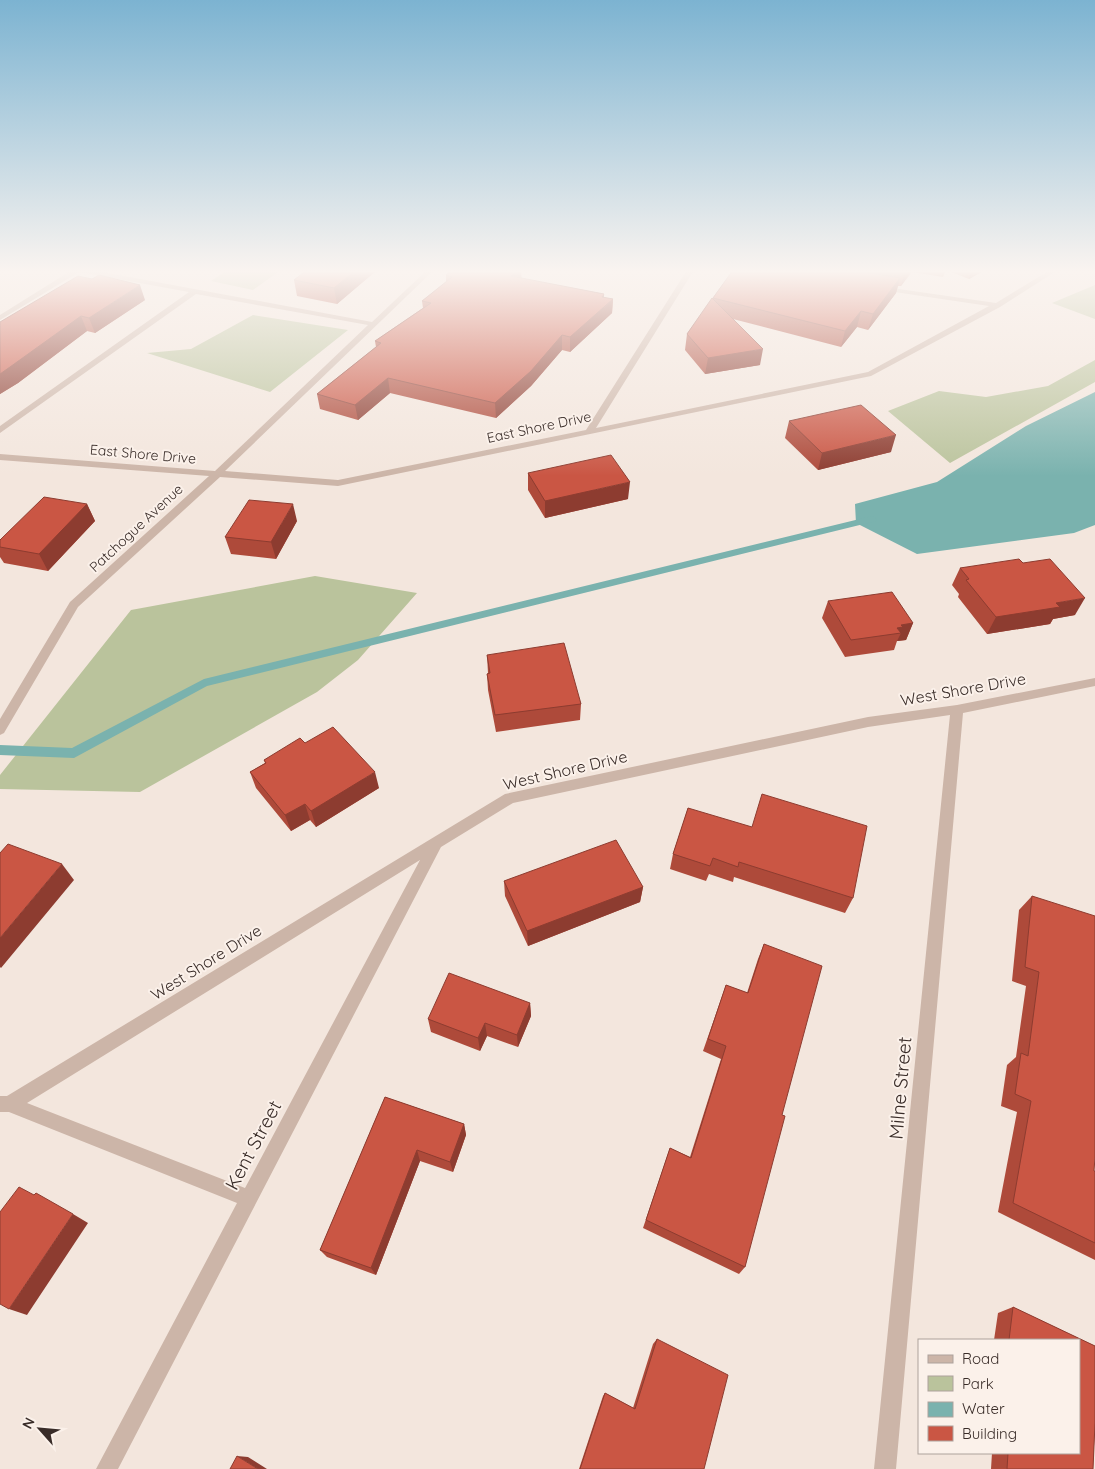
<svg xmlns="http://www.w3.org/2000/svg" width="1095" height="1469" viewBox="0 0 1095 1469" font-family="Quicksand,sans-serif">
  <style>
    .green { fill: #bac39c }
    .water { fill: #7ab2ae }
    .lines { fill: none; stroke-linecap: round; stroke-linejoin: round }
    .stream { fill: #7ab2ae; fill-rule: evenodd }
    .minor { fill: #ccb5a8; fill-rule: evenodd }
    .wall { fill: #ae4a3a }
    .shaded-wall { fill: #8d3c30 }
    .building { fill: #ca5644; stroke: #8d3c30 }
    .labels { text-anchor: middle; stroke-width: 4; stroke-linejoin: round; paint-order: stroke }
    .far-street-label { font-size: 14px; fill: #392c28; stroke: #fbf1ea }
    .street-label { font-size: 16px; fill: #392c28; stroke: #fbf1ea }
    .near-street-label { font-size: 19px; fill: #392c28; stroke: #fbf1ea }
  </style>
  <rect width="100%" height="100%" fill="#f3e6dd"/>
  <path class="green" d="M227,270H281L253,290L211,281Z
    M1095,285V319L1052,303Z
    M253,315L348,330L270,392L147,353L191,349Z
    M1095,360V382L950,463L888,411L939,391L986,397L1048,386Z
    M315,576L417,593L358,660L317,692L140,792L0,789V775L131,610Z"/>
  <path class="water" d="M1095,392V525L1074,533L917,554L856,523L855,504L937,482L1026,426Z"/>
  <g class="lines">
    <path class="stream" d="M872,516L877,519L876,521L207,686L74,758L0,755V745L72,748L204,679Z"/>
    <path class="minor" d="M72,270H92L372,322L427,270H434L225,471L338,480L586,430L687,270H694L596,428L868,372L989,306L881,290H878V286L996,303L1050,270H1058L1000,307L871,376L338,486L220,477L78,607L4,733L0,735V719L70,602L209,476L0,460V454L215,471L368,325L196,294L0,433V426L189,292L79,272L0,320V315Z
      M1095,678V686L963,713L896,1469H874L950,715L868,727L513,803L441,847L118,1469H96L237,1203L9,1112H0V1096H7L505,794L868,717L957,705ZM420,860L245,1188L27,1103Z"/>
  </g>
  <path class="wall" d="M307,270H377L337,304L297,296L294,280Z
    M521,270V278L604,294V298L613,299L612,313L570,352L562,350L531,386L496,418L390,393L358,420L320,409L317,394L376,347L375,341L423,308L422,301L446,282V275Z
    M733,270H946L943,277L912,272L901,286H898L896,293L868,330L857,327L841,347L733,319L760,365L705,374L685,350L687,334Z
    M946,270H985L969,279Z
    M145,300L95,333L87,331L18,383L0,394V322Z
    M789,421L891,452L818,470L785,438Z
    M528,473L628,499L545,518L528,490Z
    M87,504L95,521L48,571L4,563L0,557V540Z
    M297,521L276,559L231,554L225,537Z
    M1023,563L1075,615L1053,619L1050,624L987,634L958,597L959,594L952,585L960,568Z
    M828,601L913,623L906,640L897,641L894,650L845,657L822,618Z
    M487,655L581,704L580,720L496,732L488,690L487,674L488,673Z
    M305,743L379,788L316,827L310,820L291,831L256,788L250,772L265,763L264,760Z
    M688,808L853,898L845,913L734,877L733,882L709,874L706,881L670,869L673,854Z
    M504,881L643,887L640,902L528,946L505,896Z
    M1032,896L1094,1171H1095V1260L998,1212L1017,1112L1001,1106L1007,1065L1016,1057L1026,986L1012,981L1019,910Z
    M764,944L782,1115L745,1267L739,1274L643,1228L670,1148L690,1157L721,1059L703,1051L726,985L747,993L758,959Z
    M530,1003L531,1016L518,1047L487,1036L480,1051L431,1032L428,1019Z
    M385,1097L464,1124L466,1135L453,1172L420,1161L376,1275L327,1257L320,1250Z
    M1013,1307L1095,1346V1423L1093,1469H991L992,1453H1079V1340H994L998,1313Z
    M657,1339L704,1469H579L603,1396L605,1393L633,1408L653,1344Z"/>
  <path class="shaded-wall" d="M356,270H377L337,304L334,288Z
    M508,270H521L522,282L509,279Z
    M906,270H912L901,286L905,271Z
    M972,270H985L969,279Z
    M900,278L896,293L868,330L873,314Z
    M140,285L145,300L95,333L89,318Z
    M604,294V308L613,299L612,313L570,352V337Z
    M861,311L857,327L841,347L845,331Z
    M81,316L87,331L18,383L0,394V374Z
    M562,335V350L531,386L496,418L495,403Z
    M763,349L760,365L705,374L708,358Z
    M388,378L390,393L358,420L355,405Z
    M896,435L891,452L818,470L822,453Z
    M630,482L628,499L545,518V501Z
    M87,504L95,521L48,571L39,554Z
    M293,504L297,521L276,559L271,542Z
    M1085,598L1075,615L1053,619L1050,624L987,634L996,617L1056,603Z
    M913,623L906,640L897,641L901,633L897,628L901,625Z
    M375,772L379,788L316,827L311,811Z
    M305,804L310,820L291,831L285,815Z
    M62,864L74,880L1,968L0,967V938Z
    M643,887L640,902L528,946L527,931Z
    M530,1003L531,1016L518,1047L517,1035Z
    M485,1023L487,1036L480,1051L478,1038Z
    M464,1124L466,1135L453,1172L450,1162Z
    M417,1150L420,1161L376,1275L371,1268Z
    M73,1214L88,1223L27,1315L9,1309Z
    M237,1456L248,1457L267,1469H258Z"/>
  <path class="building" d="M307,270H356L334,288L294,280Z
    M452,270H519L511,276L604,294L602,297L613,299L570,337L562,335L531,371L495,403L388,378L355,405L317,394L381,343L375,341L431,303L422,301L452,277L446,275Z
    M733,270H853L900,278L873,314L861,311L845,331L713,298Z
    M99,275L140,285L89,318L81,316L10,367L0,374V322L78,276L92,279Z
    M712,298L763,349L708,358L687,334Z
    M861,405L896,435L822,453L789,421Z
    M611,455L630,482L545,501L528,473Z
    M44,497L87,504L39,554L0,547V540Z
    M249,500L293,504L271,542L225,537Z
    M1019,559L1023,563L1050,559L1085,598L1056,603L1060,607L996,617L966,580L969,579L960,568Z
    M892,592L913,623L901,625L903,627L897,628L901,633L851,640L828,601Z
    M564,643L581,704L495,715L487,674L490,673L487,655Z
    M333,727L375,772L311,811L305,804L285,815L250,772L266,763L264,760L300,738L305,743Z
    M762,794L867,826L853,898L739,862L738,867L713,858L710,866L673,854L688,808L752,827Z
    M616,840L643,887L527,931L504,881Z
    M8,844L62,864L0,938V853Z
    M1032,896L1095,916V1157L1094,1171H1095V1243L1013,1203L1031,1101L1015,1094L1021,1053L1028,1056L1039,972L1025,967Z
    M764,944L822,966L782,1115L785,1116L745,1267L646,1220L670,1148L691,1158L726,1046L708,1039L726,985L748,993Z
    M449,973L530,1003L517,1035L485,1023L478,1038L428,1019Z
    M385,1097L464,1124L450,1162L417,1150L371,1268L320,1250Z
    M19,1187L34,1195L36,1193L73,1214L9,1309L0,1304V1212Z
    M1013,1307L1095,1346V1423L1093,1469H1007L1008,1453H1079V1340H1009Z
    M657,1339L728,1375L704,1469H580L605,1393L635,1409Z
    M237,1456L258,1469H230Z"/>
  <linearGradient id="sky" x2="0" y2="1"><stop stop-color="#7cb3d1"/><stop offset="0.57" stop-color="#faf4f0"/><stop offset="1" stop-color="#faf4f0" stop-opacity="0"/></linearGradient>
  <rect width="1095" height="476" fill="url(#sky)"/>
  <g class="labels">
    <g class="far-street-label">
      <text transform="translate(539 427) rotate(-12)" y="5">East Shore Drive</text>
      <text transform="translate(143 454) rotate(5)" y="5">East Shore Drive</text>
      <text transform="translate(136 528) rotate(-43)" y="5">Patchogue Avenue</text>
    </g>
    <g class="street-label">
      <text transform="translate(963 689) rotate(-10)" y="6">West Shore Drive</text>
      <text transform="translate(565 770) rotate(-13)" y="6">West Shore Drive</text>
      <text transform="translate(206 962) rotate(-32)" y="6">West Shore Drive</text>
    </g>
    <g class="near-street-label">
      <text transform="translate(900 1088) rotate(-85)" y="7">Milne Street</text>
      <text transform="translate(253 1145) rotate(-62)" y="7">Kent Street</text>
    </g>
  </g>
  <rect x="918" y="1339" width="162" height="115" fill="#fbf1ea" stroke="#ada29c"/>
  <rect x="928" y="1355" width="25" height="8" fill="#ccb5a8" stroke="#ada29c"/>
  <text x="962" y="1364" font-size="15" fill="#392c28">Road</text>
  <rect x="928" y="1376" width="25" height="15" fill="#bac39c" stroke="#ada29c"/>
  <text x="962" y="1389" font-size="15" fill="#392c28">Park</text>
  <rect x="928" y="1402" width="25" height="15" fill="#7ab2ae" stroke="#ada29c"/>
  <text x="962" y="1414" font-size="15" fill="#392c28">Water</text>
  <rect x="928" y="1426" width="25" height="15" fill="#ca5644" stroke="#ada29c"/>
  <text x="962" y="1439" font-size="15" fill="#392c28">Building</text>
  <g transform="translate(40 1429) rotate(297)" stroke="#fbf1ea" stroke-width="4" paint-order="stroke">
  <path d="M0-4L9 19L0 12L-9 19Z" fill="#392c28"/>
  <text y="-8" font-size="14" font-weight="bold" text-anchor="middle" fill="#392c28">N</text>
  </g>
</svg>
